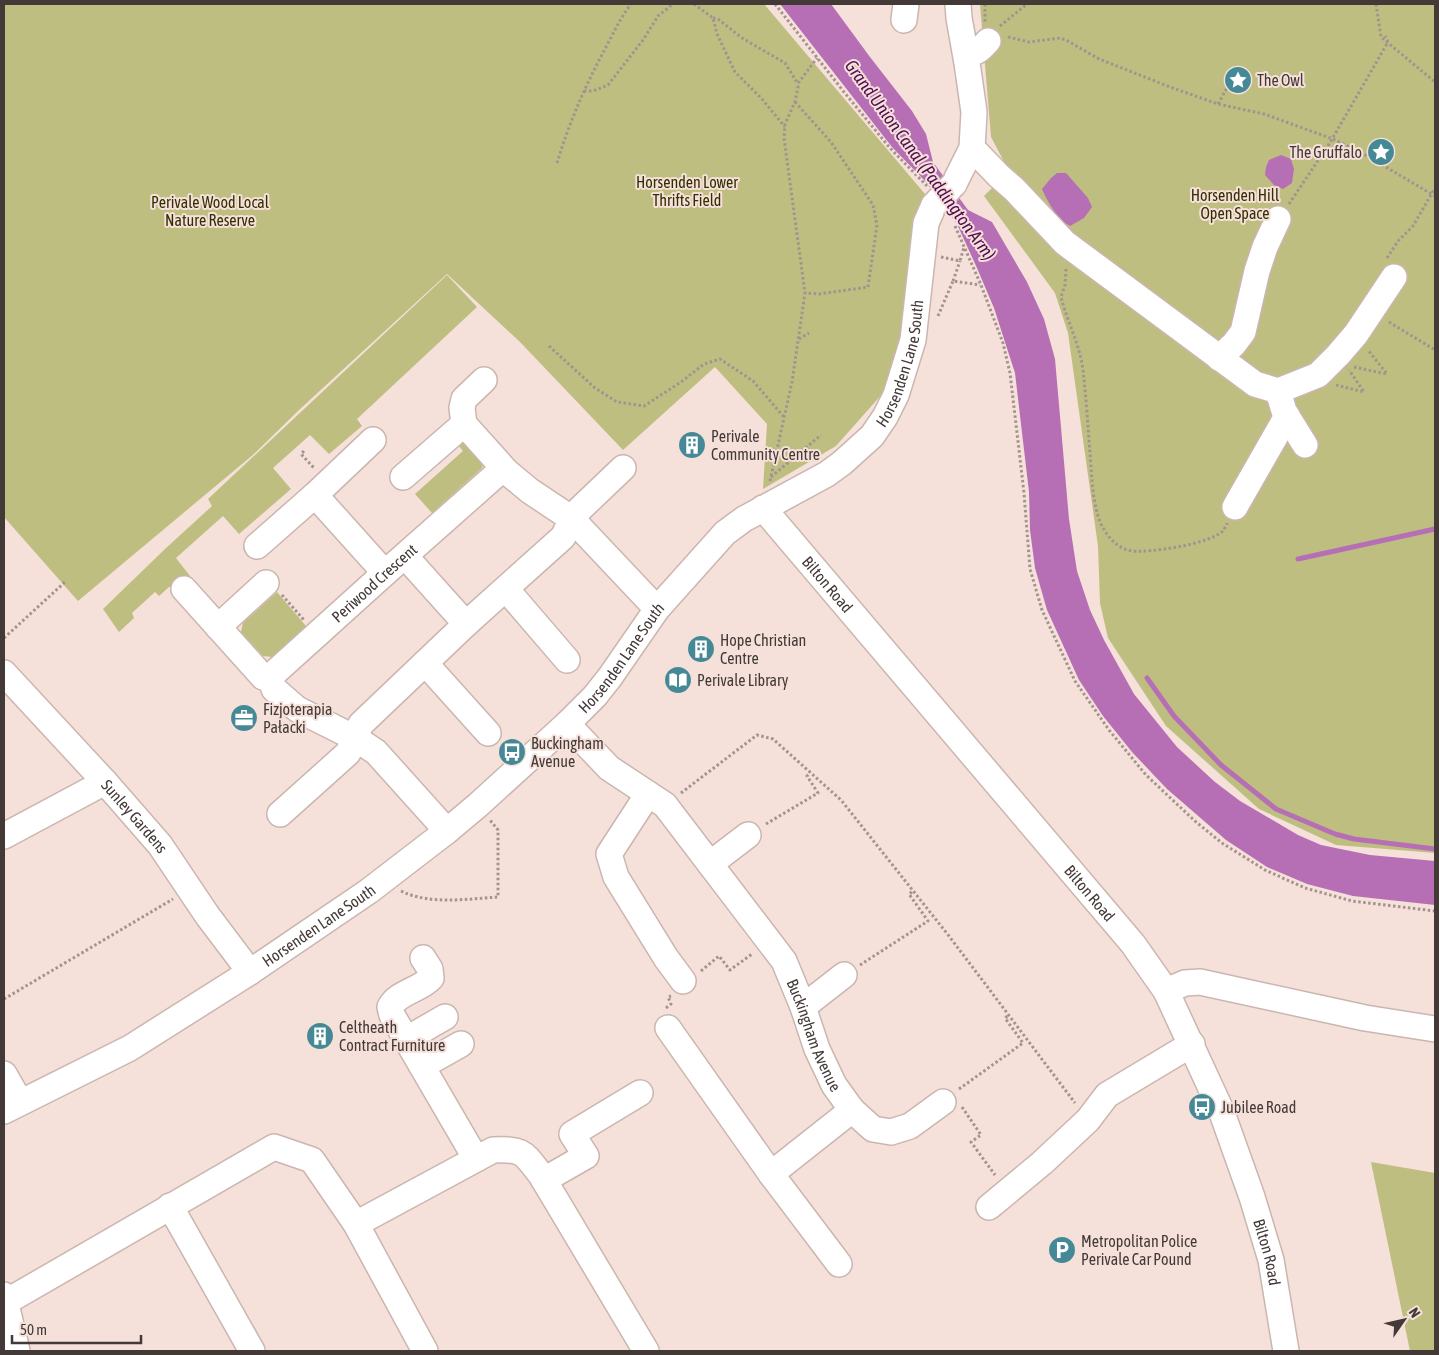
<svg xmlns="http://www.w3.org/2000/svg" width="1439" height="1355" viewBox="0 0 1439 1355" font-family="'Asap Condensed',sans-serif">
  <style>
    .green { fill: #bfbe81 }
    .water { fill: #b66fb5 }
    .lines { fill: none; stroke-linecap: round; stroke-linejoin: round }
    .stream { stroke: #b66fb5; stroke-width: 5 }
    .minor-casing { stroke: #cbb6af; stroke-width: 28 }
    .path { stroke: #a3938f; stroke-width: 3; stroke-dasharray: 2.5 2.5; stroke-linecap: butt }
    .minor { stroke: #fff; stroke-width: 25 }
    .minor-bridge-casing { stroke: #cbb6af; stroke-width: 28; stroke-linecap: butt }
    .minor-bridge { stroke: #fff; stroke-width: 25 }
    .labels { text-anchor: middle; stroke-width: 4; stroke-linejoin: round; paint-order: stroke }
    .poi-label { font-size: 16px; fill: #433a38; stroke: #f6e0da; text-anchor: start }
    .park-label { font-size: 16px; fill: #312f00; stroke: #f6e0da }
    .street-label { font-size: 16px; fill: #433a38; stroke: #f6e0da }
    .water-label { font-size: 18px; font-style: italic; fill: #500e51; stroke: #f6e0da }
  </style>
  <rect width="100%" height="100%" fill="#f6e0da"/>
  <path class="green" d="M4,4H764L925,194L905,301L904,339L891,384L836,446L763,489L767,424L715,367L623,450L520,342L447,274L299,410L254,454L78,601L4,517Z
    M980,4H1435V853L1336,845L1259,809L1166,726L1108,638L1100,603L1098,546L1068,333L1055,293L984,196L1009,171L991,137Z
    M447,275L477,307L357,419L362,426L329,454L310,435L273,468L291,489L239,534L223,516L176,558L190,576L180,584L169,587L159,596L155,592L132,613L134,618L119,632L103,609L165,549L212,506L208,499Z
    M462,443L467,444L483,463L482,468L432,513L415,494L463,451L459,446Z
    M277,592L306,626L272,657L263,656L241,632L243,623Z
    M1371,1162L1435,1173V1351H1410Z"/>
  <path class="water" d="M780,4H831L870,57L912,111L926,134L933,162L968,210L992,222L1027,282L1044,319L1055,359L1069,519L1077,571L1090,610L1104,640L1134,694L1177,747L1215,782L1240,801L1298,835L1321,845L1370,855L1435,861V905L1353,896L1307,884L1267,867L1226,840L1167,789L1132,752L1103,716L1079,680L1047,610L1035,568L1030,530L1029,492L1015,373L994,308L977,268L957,224L926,182L892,147Z
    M1281,155L1291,159L1294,169L1292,183L1283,189L1274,185L1265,175L1266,167L1269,160Z
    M1057,173H1066L1088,198L1092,207L1084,218L1070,226C1068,224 1064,224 1062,222C1058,219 1044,195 1042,189L1051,178Z"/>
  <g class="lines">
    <path class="stream" d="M1298,559L1435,529
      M1147,678L1174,716L1221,765L1276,809L1335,834L1354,839L1435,849"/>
    <g class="minor-casing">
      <g id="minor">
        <path d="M904,20L906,4"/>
        <path d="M966,54C977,53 980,50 988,41"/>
        <path d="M972,148L999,176L1014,189L1065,243L1255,384L1278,391L1318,375L1338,355L1356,334L1394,277"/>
        <path d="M954,184L972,148L974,112L967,63L959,18L958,4"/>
        <path d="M1219,358L1234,344L1243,332L1257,271L1265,247L1278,219"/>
        <path d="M484,380L464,399L462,408L464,424L507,472"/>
        <path d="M1287,416L1305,445"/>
        <path d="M403,477L464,424"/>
        <path d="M315,495L385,573"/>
        <path d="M1235,507L1287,416L1284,411L1278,391"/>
        <path id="s1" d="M763,508L1133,944L1166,991L1221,1110L1252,1197L1271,1260L1286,1351"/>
        <path d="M257,546L315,495L373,440"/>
        <path d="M405,556L466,624"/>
        <path d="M184,589L263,677L271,679"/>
        <path d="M506,589L567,660"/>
        <path d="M218,627L266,583"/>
        <path d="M425,663L488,733"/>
        <path id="s2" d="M4,673L105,782L160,845L207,915L250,972"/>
        <path id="s3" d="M567,724L609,768L665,805L784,961L803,1007L817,1049L834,1085L852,1110L873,1129L891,1132L910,1126L943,1102"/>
        <path d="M648,794L609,854L616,877L666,958L683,981"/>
        <path d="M280,814L348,753L361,724L466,624L563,537L572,519L580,509L623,468"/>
        <path id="s4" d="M447,831L376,752L355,738L297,709L274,689L271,679L272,675L385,573L498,473L507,472L530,491L572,519L657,609"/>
        <path d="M4,836L105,782"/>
        <path d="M710,864L748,835"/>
        <path d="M423,958L430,969L431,978C420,990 398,992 390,1007L392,1015L476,1159"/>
        <path d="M1166,991L1185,983L1200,982L1365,1018L1435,1029"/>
        <path d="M803,1007L844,975"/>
        <path d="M668,1028L771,1174L839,1264"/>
        <path d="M407,1039L445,1017"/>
        <path d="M422,1066L461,1044"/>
        <path d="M4,1074L20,1102"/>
        <path id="s5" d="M4,1111L130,1048L250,972L369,891L447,831L478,805L567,724L595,696L610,677L657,609L725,533L744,519L827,474L842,463L872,436L885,417L896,395L913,340L926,223L934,205"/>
        <path d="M771,1174L852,1110"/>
        <path d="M544,1180L586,1156L572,1134L640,1093"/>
        <path d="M170,1206L252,1351"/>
        <path d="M989,1207L1042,1163L1088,1120L1107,1095L1192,1044"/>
        <path d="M356,1224L493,1150C524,1149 523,1152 541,1175L646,1351"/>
        <path d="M4,1295L17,1351"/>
        <path d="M6,1302L274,1147L312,1160L356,1224L425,1351"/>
      </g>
    </g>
    <path class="path" d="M694,4L713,18L717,34L735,72L762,99L785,127
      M775,4L844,92L890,148L927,186
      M985,4V23
      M1376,4L1381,37L1435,82
      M713,18L718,19L742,38L785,63L798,84
      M1000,26L1027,4
      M1008,37L1029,42L1060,38L1066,40L1099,59L1170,87L1218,104L1264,114L1333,139L1362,153L1435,196
      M584,91H593L608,85L643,40L658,16L673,4
      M795,102L831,142L873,205L877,225L868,287L819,294L805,293
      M1218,104L1236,72
      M1374,159L1380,149
      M557,163C569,123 586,84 606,47C614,32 621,17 631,4
      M1289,204L1331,141L1388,42L1385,36
      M955,226L981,285L1003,343L1010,373L1024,493L1030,569L1042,610L1075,681L1109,730L1146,775L1196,822L1222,843L1265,870L1305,888L1352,901L1435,911
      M941,257L960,261L964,247
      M1387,258L1398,241L1413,226L1435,188
      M1066,269L1065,285L1061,297C1067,321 1080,345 1083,370C1086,397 1088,426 1090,453C1092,476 1092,512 1105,531C1111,541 1120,549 1132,551C1150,553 1211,544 1224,530C1224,529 1227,524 1227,523
      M953,281L960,261
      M938,316L953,281L980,285
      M1389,322L1435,350
      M799,339L809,333
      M549,346L595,388L617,402L644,406L681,382L704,364L720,359L753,381L784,417
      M1354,367L1387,374L1368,350
      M1336,385L1364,392L1349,370
      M304,451L301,454L314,468
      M771,477L821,435
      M770,481L792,382L805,293L784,138L785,124L795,102L799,82L817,58
      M282,595L304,620
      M4,638L65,582
      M681,793L757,735L773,739L841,800L949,936L1075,1103
      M766,824L818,793L807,776L810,773
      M401,891C430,905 466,899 498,897V830L490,820
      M860,965L928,921L909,894L913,891
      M701,971L719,956L730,970L752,954
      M4,999L173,899
      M666,1008L671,1004L668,997L671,996
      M959,1089L1023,1043L1005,1018L1009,1015
      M962,1107L981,1135L971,1142L995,1175"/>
    <use href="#minor" class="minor"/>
    <g class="minor-bridge-casing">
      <path id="minor-bridge" d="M934,205L954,184"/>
    </g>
    <use href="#minor-bridge" class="minor-bridge"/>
  </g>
  <defs>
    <g id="sight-disc" transform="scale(1.4375)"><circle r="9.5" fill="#458997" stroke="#f6e0da"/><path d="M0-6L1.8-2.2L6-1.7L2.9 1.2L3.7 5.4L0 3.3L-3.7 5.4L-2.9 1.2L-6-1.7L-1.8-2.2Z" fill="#fff"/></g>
    <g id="building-disc" transform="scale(1.4375)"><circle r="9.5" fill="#458997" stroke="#f6e0da"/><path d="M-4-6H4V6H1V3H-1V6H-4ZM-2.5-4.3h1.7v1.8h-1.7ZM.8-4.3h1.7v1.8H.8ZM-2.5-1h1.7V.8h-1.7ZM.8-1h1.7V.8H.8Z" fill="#fff"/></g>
    <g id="library-disc" transform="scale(1.4375)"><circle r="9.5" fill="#458997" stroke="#f6e0da"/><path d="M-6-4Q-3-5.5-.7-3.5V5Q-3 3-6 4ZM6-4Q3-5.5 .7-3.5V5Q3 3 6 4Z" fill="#fff"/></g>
    <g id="office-disc" transform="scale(1.4375)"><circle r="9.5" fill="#458997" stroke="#f6e0da"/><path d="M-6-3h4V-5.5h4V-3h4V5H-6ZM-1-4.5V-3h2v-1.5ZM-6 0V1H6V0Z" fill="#fff"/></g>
    <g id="bus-disc" transform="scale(1.4375)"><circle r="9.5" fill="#458997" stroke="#f6e0da"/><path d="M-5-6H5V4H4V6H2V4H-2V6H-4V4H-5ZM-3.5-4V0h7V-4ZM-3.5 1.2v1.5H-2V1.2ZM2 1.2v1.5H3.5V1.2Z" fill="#fff"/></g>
    <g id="parking-disc" transform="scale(1.4375)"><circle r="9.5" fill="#458997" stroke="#f6e0da"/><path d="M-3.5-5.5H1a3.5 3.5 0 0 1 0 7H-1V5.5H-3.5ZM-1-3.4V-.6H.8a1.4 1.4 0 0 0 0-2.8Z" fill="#fff"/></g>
  </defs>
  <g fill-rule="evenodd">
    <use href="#sight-disc" x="1238" y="80"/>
    <use href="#sight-disc" x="1381" y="152"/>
    <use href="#building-disc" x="692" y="445"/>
    <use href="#building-disc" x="701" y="649"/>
    <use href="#library-disc" x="678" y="680"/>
    <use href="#office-disc" x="244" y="718"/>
    <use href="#bus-disc" x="512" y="752"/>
    <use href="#building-disc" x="320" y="1036"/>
    <use href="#bus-disc" x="1202" y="1107"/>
    <use href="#parking-disc" x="1062" y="1250"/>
  </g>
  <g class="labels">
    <g class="poi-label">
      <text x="1257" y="86">The Owl</text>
      <text x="1362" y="158" text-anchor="end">The Gruffalo</text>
      <text x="711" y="442">Perivale<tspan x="711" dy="18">Community Centre</tspan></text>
      <text x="720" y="646">Hope Christian<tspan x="720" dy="18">Centre</tspan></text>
      <text x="697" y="686">Perivale Library</text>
      <text x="263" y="715">Fizjoterapia<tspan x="263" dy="18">Pałacki</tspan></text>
      <text x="531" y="749">Buckingham<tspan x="531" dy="18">Avenue</tspan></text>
      <text x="339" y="1033">Celtheath<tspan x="339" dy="18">Contract Furniture</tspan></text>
      <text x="1221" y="1113">Jubilee Road</text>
      <text x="1081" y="1247">Metropolitan Police<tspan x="1081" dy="18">Perivale Car Pound</tspan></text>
    </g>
    <g class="park-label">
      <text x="687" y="188">Horsenden Lower<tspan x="687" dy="18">Thrifts Field</tspan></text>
      <text x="1235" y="201">Horsenden Hill<tspan x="1235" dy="18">Open Space</tspan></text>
      <text x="210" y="208">Perivale Wood Local<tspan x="210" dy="18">Nature Reserve</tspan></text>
    </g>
    <g class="street-label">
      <text dy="6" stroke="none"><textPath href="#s5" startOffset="1191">Horsenden Lane South</textPath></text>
      <text dy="6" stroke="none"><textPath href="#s4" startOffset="379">Periwood Crescent</textPath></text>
      <text dy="6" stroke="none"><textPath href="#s1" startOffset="100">Bilton Road</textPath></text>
      <text dy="6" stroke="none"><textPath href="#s5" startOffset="772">Horsenden Lane South</textPath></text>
      <text dy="6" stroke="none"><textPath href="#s2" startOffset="194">Sunley Gardens</textPath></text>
      <text dy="6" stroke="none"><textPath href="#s1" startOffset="505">Bilton Road</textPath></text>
      <text dy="6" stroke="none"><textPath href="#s5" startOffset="366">Horsenden Lane South</textPath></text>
      <text dy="6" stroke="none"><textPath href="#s3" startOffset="404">Buckingham Avenue</textPath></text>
      <text dy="6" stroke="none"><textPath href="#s1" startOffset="910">Bilton Road</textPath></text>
    </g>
    <g class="water-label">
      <text transform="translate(920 160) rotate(54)" y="6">Grand Union Canal (Paddington Arm)</text>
    </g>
  </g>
  <rect width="1439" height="1355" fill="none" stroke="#433a38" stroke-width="10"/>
  <g transform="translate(1404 1320) rotate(56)" stroke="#f6e0da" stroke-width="4" paint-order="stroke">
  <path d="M0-4L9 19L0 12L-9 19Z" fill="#433a38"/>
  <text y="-8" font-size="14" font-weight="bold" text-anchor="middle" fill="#433a38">N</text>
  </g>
  <path d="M12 1335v8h129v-8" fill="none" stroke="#433a38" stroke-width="2.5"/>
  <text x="20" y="1335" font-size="15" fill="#433a38" stroke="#f6e0da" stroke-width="4" paint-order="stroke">50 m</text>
</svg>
